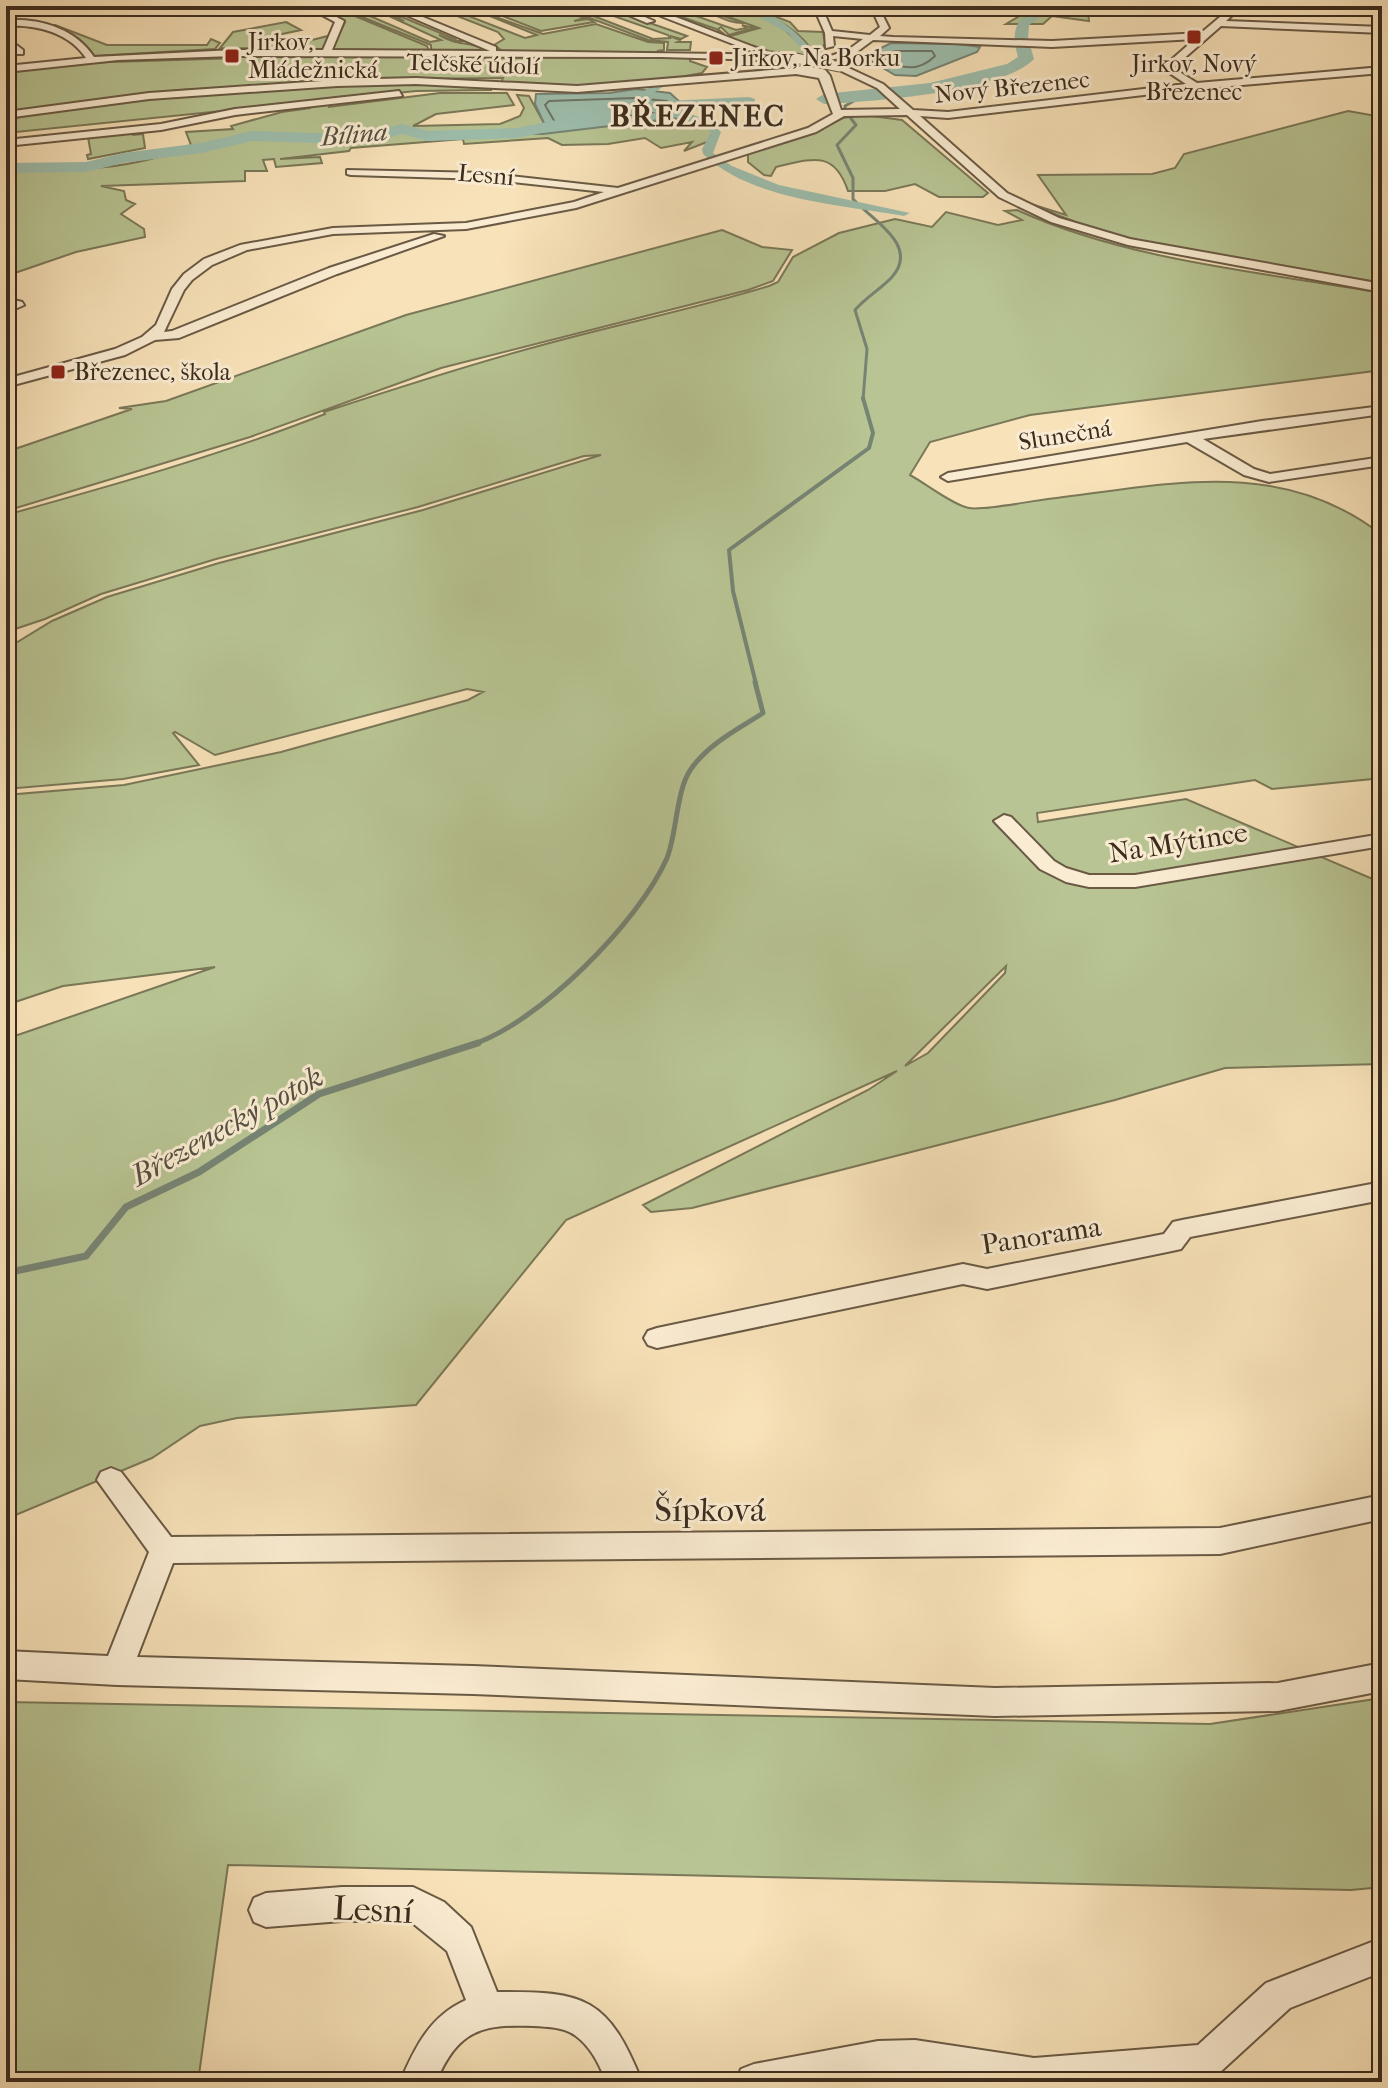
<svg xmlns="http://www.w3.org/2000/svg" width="1388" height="2088" viewBox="0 0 1388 2088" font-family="'IM FELL French Canon',serif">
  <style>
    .green { fill: #b8c493; stroke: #7a7858; stroke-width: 2; fill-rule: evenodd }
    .water { fill: #9dbead; stroke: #768474; stroke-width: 2 }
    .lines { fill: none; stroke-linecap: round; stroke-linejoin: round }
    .shore { stroke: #6c7566; stroke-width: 2 }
    .stream-far3 { stroke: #768474; stroke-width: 3 }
    .stream-far2 { stroke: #768474; stroke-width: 4 }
    .stream-far1 { stroke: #768474; stroke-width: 5 }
    .stream { stroke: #768474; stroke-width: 7 }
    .canal { fill: #9dbead; fill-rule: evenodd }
    .river { fill: #9dbead; fill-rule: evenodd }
    .minor-casing { stroke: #6a5a45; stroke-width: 4 }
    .minor { fill: #faecd2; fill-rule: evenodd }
    .minor-bridge-casing { stroke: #6a5a45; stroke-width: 11; stroke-linecap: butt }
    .minor-bridge { stroke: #faecd2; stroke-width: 9 }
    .poi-dot { fill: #8f2418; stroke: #faecd2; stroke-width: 3 }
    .labels { text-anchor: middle; stroke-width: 6; stroke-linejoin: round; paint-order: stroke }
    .far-poi-label { font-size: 24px; fill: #3b2c1e; stroke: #faecd2; text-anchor: start }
    .far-street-label { font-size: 24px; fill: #3b2c1e; stroke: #faecd2 }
    .far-water-label { font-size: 26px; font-style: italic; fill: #545042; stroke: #faecd2 }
    .street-label { font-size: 28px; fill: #3b2c1e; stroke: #faecd2 }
    .far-district-label { font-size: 30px; font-weight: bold; letter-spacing: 2px; fill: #3b2c1e; stroke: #faecd2 }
    .water-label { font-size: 30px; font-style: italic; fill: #545042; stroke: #faecd2 }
    .near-street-label { font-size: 34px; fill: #3b2c1e; stroke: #faecd2 }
  </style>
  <rect width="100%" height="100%" fill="#f8e2b9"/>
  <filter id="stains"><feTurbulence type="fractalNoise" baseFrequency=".0025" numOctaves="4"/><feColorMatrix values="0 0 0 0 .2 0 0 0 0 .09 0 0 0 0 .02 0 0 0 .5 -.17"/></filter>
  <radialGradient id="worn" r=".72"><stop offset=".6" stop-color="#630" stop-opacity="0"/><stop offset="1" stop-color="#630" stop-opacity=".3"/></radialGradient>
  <path class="green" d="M314,6L337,9L333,6L346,9L376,6L403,14L390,12L394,16L376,9L387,14C375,14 370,6 356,10L430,42L441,40L387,15L404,21L395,16L402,17L455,39L457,41L465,40L459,43L439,35C456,46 470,41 487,50L431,51V45L340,8L338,12L343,11L427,46L429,51L332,49L345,22L332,12Z
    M432,6H440L456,14L443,6H453L450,7L453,10L525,38L537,35L465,6L543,34L596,24L648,42L664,43V50L657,51L664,52H504L494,45L504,39L498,32Z
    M477,6H545L556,10L549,6H601L687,36L681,39L670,36L680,40L677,42H691L690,50H667L668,42L648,40L566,9L558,10L585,18L574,21L588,19L594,22L541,31ZM588,7L668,35L670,38L653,39L578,10Z
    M650,6H694L744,23C721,24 703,2 679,10L736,30L746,28L742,25L754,28L729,35L721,27L718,29L724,34L720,36L722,33L716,29Z
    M699,6C711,6 725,4 738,6C766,11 794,34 809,57L769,51L727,37L759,28Z
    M748,6L790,22L798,31L823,32L825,43L817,58C802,31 776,18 748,6Z
    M1036,6H1105L1088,12L1089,21L1052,16L1043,24H1006Z
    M286,22L301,30L263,38L296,44L328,36L324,49L220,48L233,32Z
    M55,25L107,45H207L211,39L220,43L215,49L94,56L83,43L45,26Z
    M242,55L690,58V61L707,67L702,73C635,87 569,87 501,83L503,78L404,79L179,90L6,113V71L78,63L239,58Z
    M345,84H490L491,90L416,91L16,132L6,120L86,104Z
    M440,93H507L514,105L436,114L413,126L500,124L520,116L524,108L517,95L529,96L545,125L520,135L683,118L706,124L714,133L712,140L684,151L692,142L661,148L645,138L608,144L562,145L548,138L464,144L463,139L351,148L349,151L280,159L320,157L322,163L276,167L274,159L263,160L267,171H245V181L101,186L124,191L126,200L135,204L121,214L144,229L145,237L76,252L6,276V170C67,171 134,171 191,145L186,132L233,129L231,126L282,112L310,108L311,104L328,102L329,107Z
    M1348,111L1382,117V283C1265,262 1140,254 1031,204L1066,215L1038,175L1152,174L1175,168L1184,154Z
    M864,115L902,120L988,193L983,197H939L915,184L885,191H848C834,149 811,159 776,167L771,176L764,175L748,162V150L818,130L843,118Z
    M132,132L133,135L143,134L145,148L88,159L87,155L91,154L88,137Z
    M1017,210C1129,261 1262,272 1382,293V370L1030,415L930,442L910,475C925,483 953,505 969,508C983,511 1030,501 1048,499C1165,485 1280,455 1382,535V778L1272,789L1255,780L1037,813L1038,822L1186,799L1382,883V1064L1225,1068L1115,1100L692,1208L651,1212L643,1205L868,1090L897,1071L566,1220L416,1405L237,1418L200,1426L152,1458L6,1519V1039L215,967L63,986L6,1005V795L124,785L281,752L468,700L483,692L467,689L215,755L175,732L173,733L199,765L123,779L6,789V649L52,621L107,597L219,563L423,510L601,455L584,456L418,507L216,559L101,594L45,619L6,632V515C114,485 221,455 325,414L324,412C397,388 471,364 546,344C622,323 695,309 769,286L778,282L793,257L839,233L895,219L932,227L946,212L998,225L1022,220L1005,211ZM1006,966L1005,973L928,1053L905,1066Z
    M722,230L762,247L792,250L773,281L748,290L441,368L250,437L6,511V452L132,409L119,408L166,401L406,315Z
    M1382,1698V1887L1351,1890L228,1865L198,2082H6V1702L1210,1724Z"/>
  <path class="water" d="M891,43L958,44L980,47L977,52L916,76L895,75L871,61L877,50Z
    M636,89L670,93L681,103L651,107H684L674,108L686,109L682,114L685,117L543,134L517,133L545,125L535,104L536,94L609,93Z"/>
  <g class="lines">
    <path class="shore" d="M896,51H932L935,56C919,72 902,70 884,58L886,54Z
      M635,98L667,101L672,110L556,124L545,105L549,101Z"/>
    <path class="stream-far3" d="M859,98L845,106V111L856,125L837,145L853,178V199C872,220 920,245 892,277C881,289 866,297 855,310L867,349L863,400"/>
    <path class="stream-far2" d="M756,684L733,591L729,550L869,448L873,433L863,398"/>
    <path class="stream-far1" d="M471,1045C538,1024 639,922 667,858C677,833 676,790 691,769C708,744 738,729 763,713L755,682"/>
    <path class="stream" d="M6,1273L86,1256L126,1207L199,1172L319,1094L478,1043"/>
    <path class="canal" d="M739,6C770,6 799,33 817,56L814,63L793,72L764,73V69L791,66L807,56L788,33Z
      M688,77V81L667,84L652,94L651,105C675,111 705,113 721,132L713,153L732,166L779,185L910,213L904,216C840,204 753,201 703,154L702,149L711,132C691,115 662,119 641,107L644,91L661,80Z"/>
    <path class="river" d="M1039,6H1057L1029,25L1028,38L1034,59C1003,92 870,102 824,104L816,99L824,94L930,83L1007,64L1018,57C1011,31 1014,19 1039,6Z
      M749,97L755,99V105L646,112L517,138L427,141L402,134L373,142L347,144L252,141L201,153L123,163L86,172L6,173V163L86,162L123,153L201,143L252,131L347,134L372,132L402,124L428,131L517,128L646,102Z"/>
    <g class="minor-casing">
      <path id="minor" d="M42,6L38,9L6,13V7Z
        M305,6H316L344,21L332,50L490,51L385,6H396L496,47V51L795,55L800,58L795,61L662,57L234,56L118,60L6,72V66L86,58C69,32 35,24 6,26V20C39,18 75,28 94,57L234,50H323L335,22Z
        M607,6H619L654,21L647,23Z
        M635,6H647L759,49L751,51Z
        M823,6H831L826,17L832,31L870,35L880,27L874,14L880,6H889L882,14L889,28L880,36L893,37L1052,41L1201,33L1233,6H1242L1226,21L1382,27V33L1221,26L1173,68L1197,83L1382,67V73L1195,89L948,118L920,116L1007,193L1059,218L1130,239L1382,284V292L1128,245L1051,222L999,197L907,115L844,116L816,132L576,208L466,229L333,234L247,250L212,265L192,280L184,290L164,332L172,331L329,268L434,234L444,236L337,274L179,338L155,340L125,355L6,387V379L115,349L142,337L156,325L172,289L184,274L204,259L240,245L333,228L466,223L574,202L604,192L484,179L351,175L347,174V170L484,173L618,188L808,128L833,114L819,78L796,74L577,92L416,84L337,86L149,99L6,118V112L149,93L337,80L416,78L577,86L796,68L848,50L863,39L833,36L834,46L826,48L825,33L818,17ZM1195,39L1162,68L1186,84L948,112L913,110L883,84L840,64L837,69L877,88L900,109L841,110L830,76L822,66L827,61L854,54L873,40L1052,47Z
        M6,37L23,50V54H17L6,45Z
        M399,91L402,96L235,115L161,130L6,146V140L161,124L235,109Z
        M6,298L22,302L24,305L6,313Z
        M1382,406V414L1203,439L1254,469L1270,474L1382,457V465L1269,482L1244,475L1187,442L948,481L941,477L948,473L1262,421Z
        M1004,815L1011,817L1054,861L1066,868L1089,875H1135L1382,834V846L1135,887H1089L1066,882L1040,869L994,821Z
        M1382,1182V1200L1190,1237L1181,1249L1172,1251L987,1289L963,1284L657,1348L648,1345L644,1338L648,1331L657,1328L963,1264L987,1269L1164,1234L1173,1222L1182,1220Z
        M111,1468L121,1472L171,1537L1220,1528L1382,1495V1519L1220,1554L173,1563L137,1657L473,1666L995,1688L1278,1683L1382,1663V1691L1278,1711L995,1716L473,1694L117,1685L6,1679V1651L108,1656L149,1552L97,1480L101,1472Z
        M342,1887H413L444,1902L471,1927L497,1992C586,1991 608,1998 642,2082H606C600,2065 591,2047 576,2036C565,2027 548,2027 534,2026C481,2024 458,2030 436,2082H400C415,2047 430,2016 466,2000L447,1951L410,1921H342L266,1927L254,1922L249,1910L254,1898L266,1893Z
        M1382,1938V1972L1290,2008L1218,2074L1206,2080L957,2082L915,2076L878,2077L849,2082H736L741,2069L754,2064L878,2041L915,2040L1034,2058L1198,2045L1266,1983Z"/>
    </g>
    <use href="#minor" class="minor"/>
    <g class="minor-bridge-casing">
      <path id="minor-bridge" d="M795,58L840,67"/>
    </g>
    <use href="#minor-bridge" class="minor-bridge"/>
  </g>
  <g class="poi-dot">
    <rect x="1186" y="29" width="16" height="16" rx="4"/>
    <rect x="224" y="48" width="16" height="16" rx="4"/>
    <rect x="708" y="50" width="16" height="16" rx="4"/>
    <rect x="50" y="364" width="16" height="16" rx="4"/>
  </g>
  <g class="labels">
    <g class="far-poi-label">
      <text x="248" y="50">Jirkov,<tspan x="248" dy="28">Mládežnická</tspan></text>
      <text x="732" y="66">Jirkov, Na Borku</text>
      <text x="1194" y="72" text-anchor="middle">Jirkov, Nový<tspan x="1194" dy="28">Březenec</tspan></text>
      <text x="74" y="380">Březenec, škola</text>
    </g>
    <g class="far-street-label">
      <text transform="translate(473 64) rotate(2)" y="8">Telčské údolí</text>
      <text transform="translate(1012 87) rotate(-6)" y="8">Nový Březenec</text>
      <text transform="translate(486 175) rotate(5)" y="8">Lesní</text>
      <text transform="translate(1065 435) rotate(-9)" y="8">Slunečná</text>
    </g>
    <g class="far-water-label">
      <text transform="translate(354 134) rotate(-5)" y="9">Bílina</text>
    </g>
    <g class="street-label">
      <text transform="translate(1178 842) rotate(-9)" y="10">Na Mýtince</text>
      <text transform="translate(1041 1235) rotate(-9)" y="10">Panorama</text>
    </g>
    <g class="far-district-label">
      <text x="698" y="126">BŘEZENEC</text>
    </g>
    <g class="water-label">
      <text transform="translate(227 1126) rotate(-29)" y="10">Březenecký potok</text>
    </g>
    <g class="near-street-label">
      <text x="710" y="1521">Šípková</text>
      <text transform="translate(373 1909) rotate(3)" y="12">Lesní</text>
    </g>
  </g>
  <rect width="1388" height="2088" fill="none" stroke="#f8e2b9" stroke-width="32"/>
  <rect x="8" y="8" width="1372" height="2072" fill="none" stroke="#3b2c1e" stroke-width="4"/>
  <rect x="16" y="16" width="1356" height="2056" fill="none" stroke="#3b2c1e" stroke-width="2"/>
  <rect width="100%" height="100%" filter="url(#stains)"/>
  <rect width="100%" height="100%" fill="url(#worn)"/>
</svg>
